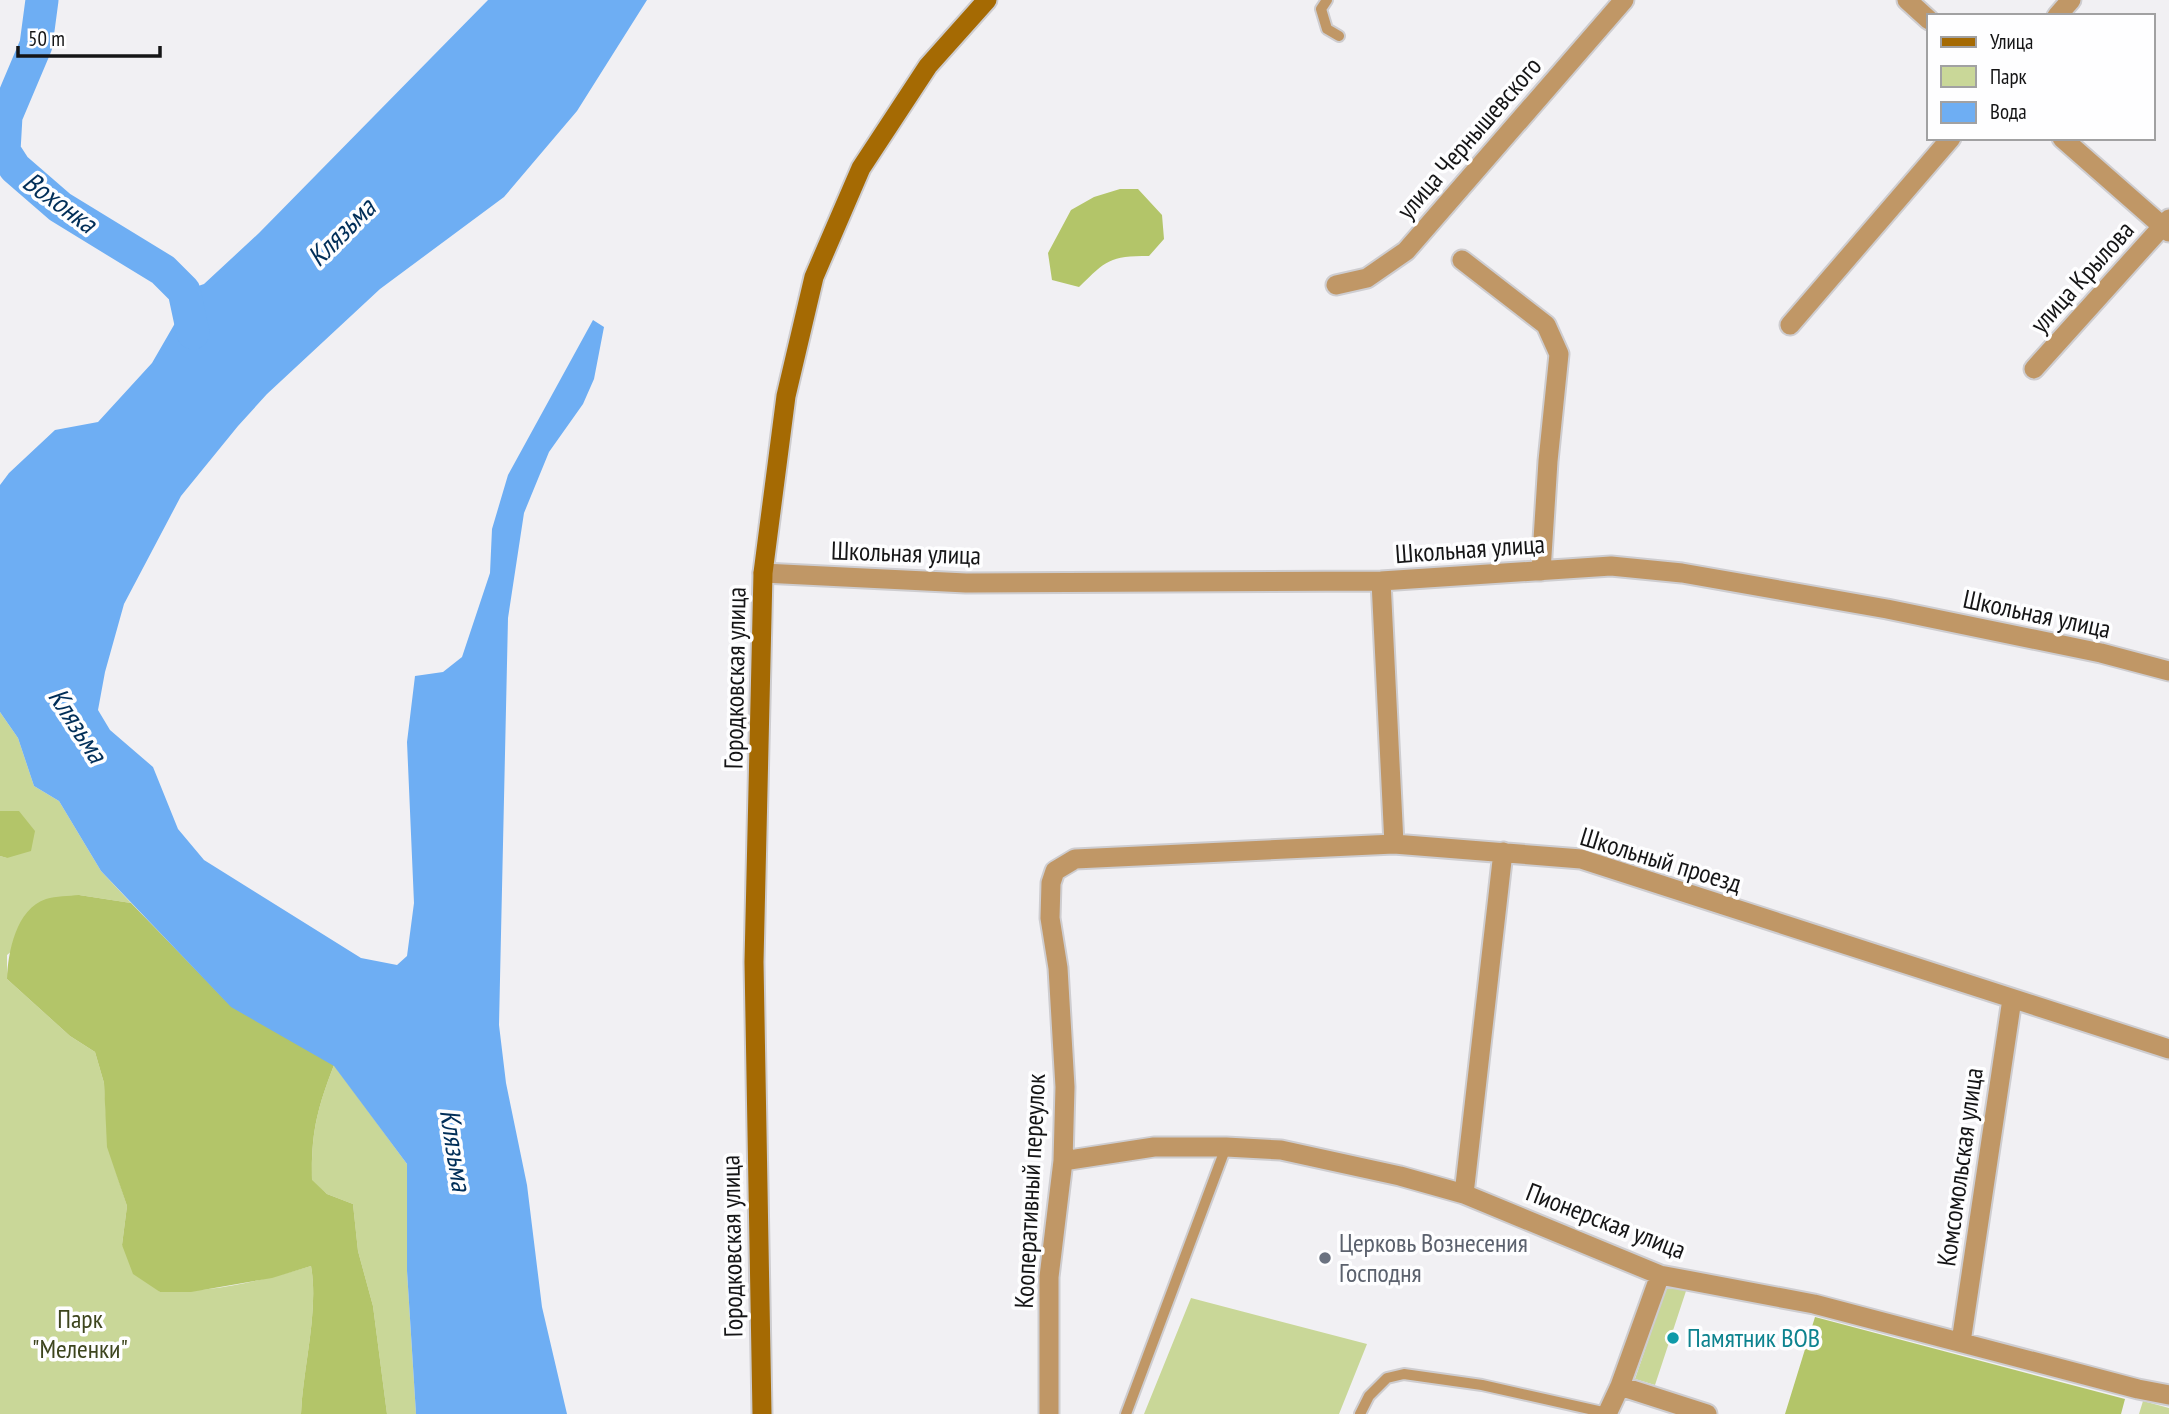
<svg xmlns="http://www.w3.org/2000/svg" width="2169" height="1414" viewBox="0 0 2169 1414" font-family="'PT Sans Narrow',sans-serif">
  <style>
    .green { fill: #c9d798 }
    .forest { fill: #b3c569 }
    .water { fill: #6eaef3 }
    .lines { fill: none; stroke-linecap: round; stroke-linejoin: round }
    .river { stroke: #6eaef3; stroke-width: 33 }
    .service-casing { stroke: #cecdd0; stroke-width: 14 }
    .minor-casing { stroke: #cecdd0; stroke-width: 23 }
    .secondary-casing { stroke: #cecdd0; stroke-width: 23 }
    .service { stroke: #c09766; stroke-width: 10 }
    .minor { stroke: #c09766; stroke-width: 19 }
    .secondary { stroke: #a56a03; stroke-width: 19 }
    .worship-dot { fill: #6b7280; stroke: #fefeff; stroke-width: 2.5 }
    .culture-dot { fill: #0f9aa8; stroke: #fefeff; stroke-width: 2.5 }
    .labels { text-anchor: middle; stroke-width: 7; stroke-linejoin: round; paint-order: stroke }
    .street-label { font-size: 26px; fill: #151516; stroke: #fefeff }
    .worship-label { font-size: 26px; fill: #5b616d; stroke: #fefeff; text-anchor: start }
    .park-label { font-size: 26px; fill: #3d451e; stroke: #fefeff }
    .culture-label { font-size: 26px; fill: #0d838f; stroke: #fefeff; text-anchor: start }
    .water-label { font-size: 28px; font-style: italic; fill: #002e58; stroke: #fefeff }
  </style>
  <rect width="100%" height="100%" fill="#f1f0f3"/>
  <path class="green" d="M0,712L18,738L34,786L59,801L101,871L131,903L79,895L7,955V979L70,1036L95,1052L104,1083L108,1147L127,1206L122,1245L160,1292C212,1292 262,1281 311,1266C319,1311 303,1367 301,1414H0V856L7,858L19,811H0Z
    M334,1065L407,1164V1271L416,1414H387L373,1306L358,1251L353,1204L327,1194L312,1181C311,1133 317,1109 334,1065Z
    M1667,1285L1686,1291L1655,1385L1635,1379Z
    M1191,1298L1367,1344L1339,1414H1144Z
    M2143,1401L2169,1408V1414H2139Z"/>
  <path class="forest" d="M1120,189H1138L1162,215L1164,239L1149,256C1109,256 1107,260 1079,287L1052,280L1048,253L1071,210L1094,197Z
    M0,811H19L35,831L31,851L7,858L0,856Z
    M79,895L131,903L231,1006L334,1065C317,1109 311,1133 312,1180L327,1194L353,1204L358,1251L373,1306L387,1414H301C303,1367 319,1311 311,1266L272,1278L191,1292H160L133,1274L122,1245L127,1206L107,1147L104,1083L95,1052L70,1036L7,979C8,952 16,909 46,899C56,896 69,896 79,895Z
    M1815,1317L2125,1399L2121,1414H1785Z"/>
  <path class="water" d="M488,0H647L577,111L504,197L380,289L267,394L238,426L181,496L124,604L105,672L98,710L110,730L153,767L178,829L204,860L361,958L397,965L407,956L414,903L407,742L415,676L443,672L462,657L490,573L492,529L508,475L593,320L604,327L594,379L583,404L549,452L524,513L508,618L499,1025L506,1083L527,1185L542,1307L567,1414H416L407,1271V1164L334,1066L231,1007L101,871L59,801L34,786L18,738L0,712V485L9,473L55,430L98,422L152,363L178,318L184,291L204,284L259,233Z"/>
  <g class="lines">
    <path class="river" d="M42,0L36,45L6,116L4,151L15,168L60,207L163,270L184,291L193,333"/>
    <g class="service-casing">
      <path id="service" d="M1327,0L1321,9L1327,29L1339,36
        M1126,1414L1226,1147
        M1360,1414L1369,1396L1387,1378L1404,1374L1482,1385L1607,1413"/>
    </g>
    <g class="minor-casing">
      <path id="minor" d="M1907,0L1929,20
        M2057,16L2071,0
        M2062,138L2169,232
        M1462,260L1546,325L1559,354L1548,461L1541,571
        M1336,285L1367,278L1406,251L1624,0
        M1790,325L1951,138
        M2034,369L2169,219
        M763,573L966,583L1381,581L1611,566L1682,573L1887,609L2101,653L2169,671
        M1381,581L1394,844
        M1063,1161L1154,1147H1226L1281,1150L1400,1176L1464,1194L1660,1275L1814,1304L2138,1389L2169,1395
        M1464,1194L1503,852
        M1961,1342L2012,999
        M1620,1386L1707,1414
        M1049,1414V1277L1063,1161L1065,1087L1058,968L1050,918L1051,883L1055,871L1075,859L1394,844L1581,859L2169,1049
        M1607,1414L1620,1386L1660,1275"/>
    </g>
    <g class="secondary-casing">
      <path id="secondary" d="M762,1414L754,962L763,573L786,396L814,277L861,168L928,66L987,0"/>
    </g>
    <use href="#service" class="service"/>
    <use href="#minor" class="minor"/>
    <use href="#secondary" class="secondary"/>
  </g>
  <circle class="worship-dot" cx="1325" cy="1258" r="7"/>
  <circle class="culture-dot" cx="1673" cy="1338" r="7"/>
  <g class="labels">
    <g class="street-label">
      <text transform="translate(1469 138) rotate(-49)" y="9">улица Чернышевского</text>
      <text transform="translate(2082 277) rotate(-48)" y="9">улица Крылова</text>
      <text transform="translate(1470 549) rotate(-4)" y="9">Школьная улица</text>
      <text transform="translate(906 553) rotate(2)" y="9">Школьная улица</text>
      <text transform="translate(2037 614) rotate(12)" y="9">Школьная улица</text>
      <text transform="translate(735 678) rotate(-89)" y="9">Городковская улица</text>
      <text transform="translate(1661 860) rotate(17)" y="9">Школьный проезд</text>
      <text transform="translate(1960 1167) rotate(-82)" y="9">Комсомольская улица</text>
      <text transform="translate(1030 1191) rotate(-87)" y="9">Кооперативный переулок</text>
      <text transform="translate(1606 1221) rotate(21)" y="9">Пионерская улица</text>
      <text transform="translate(732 1246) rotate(-91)" y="9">Городковская улица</text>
    </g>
    <g class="worship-label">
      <text x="1339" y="1252">Церковь Вознесения<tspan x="1339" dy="30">Господня</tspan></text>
    </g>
    <g class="park-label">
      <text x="80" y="1328">Парк<tspan x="80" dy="30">"Меленки"</tspan></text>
    </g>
    <g class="culture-label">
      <text x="1687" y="1347">Памятник ВОВ</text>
    </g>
    <g class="water-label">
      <text transform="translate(60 202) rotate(36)" y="10">Вохонка</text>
      <text transform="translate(341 232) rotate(-45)" y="10">Клязьма</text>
      <text transform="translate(78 725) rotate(57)" y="10">Клязьма</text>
      <text transform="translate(456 1150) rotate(81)" y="10">Клязьма</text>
    </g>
  </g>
  <rect x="1927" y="14" width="228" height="126" fill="#fefeff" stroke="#a1a1a2" stroke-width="2"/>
  <rect x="1941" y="37" width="35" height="10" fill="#a56a03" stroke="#a1a1a2" stroke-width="2"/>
  <text x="1990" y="49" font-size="21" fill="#151516">Улица</text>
  <rect x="1941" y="66" width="35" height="21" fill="#c9d798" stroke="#a1a1a2" stroke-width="2"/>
  <text x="1990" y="84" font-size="21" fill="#151516">Парк</text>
  <rect x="1941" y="102" width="35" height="21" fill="#6eaef3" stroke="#a1a1a2" stroke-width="2"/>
  <text x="1990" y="119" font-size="21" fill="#151516">Вода</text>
  <path d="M18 46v10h142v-10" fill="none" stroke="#151516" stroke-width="3.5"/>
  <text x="28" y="46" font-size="21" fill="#151516" stroke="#fefeff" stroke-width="5" paint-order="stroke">50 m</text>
</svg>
